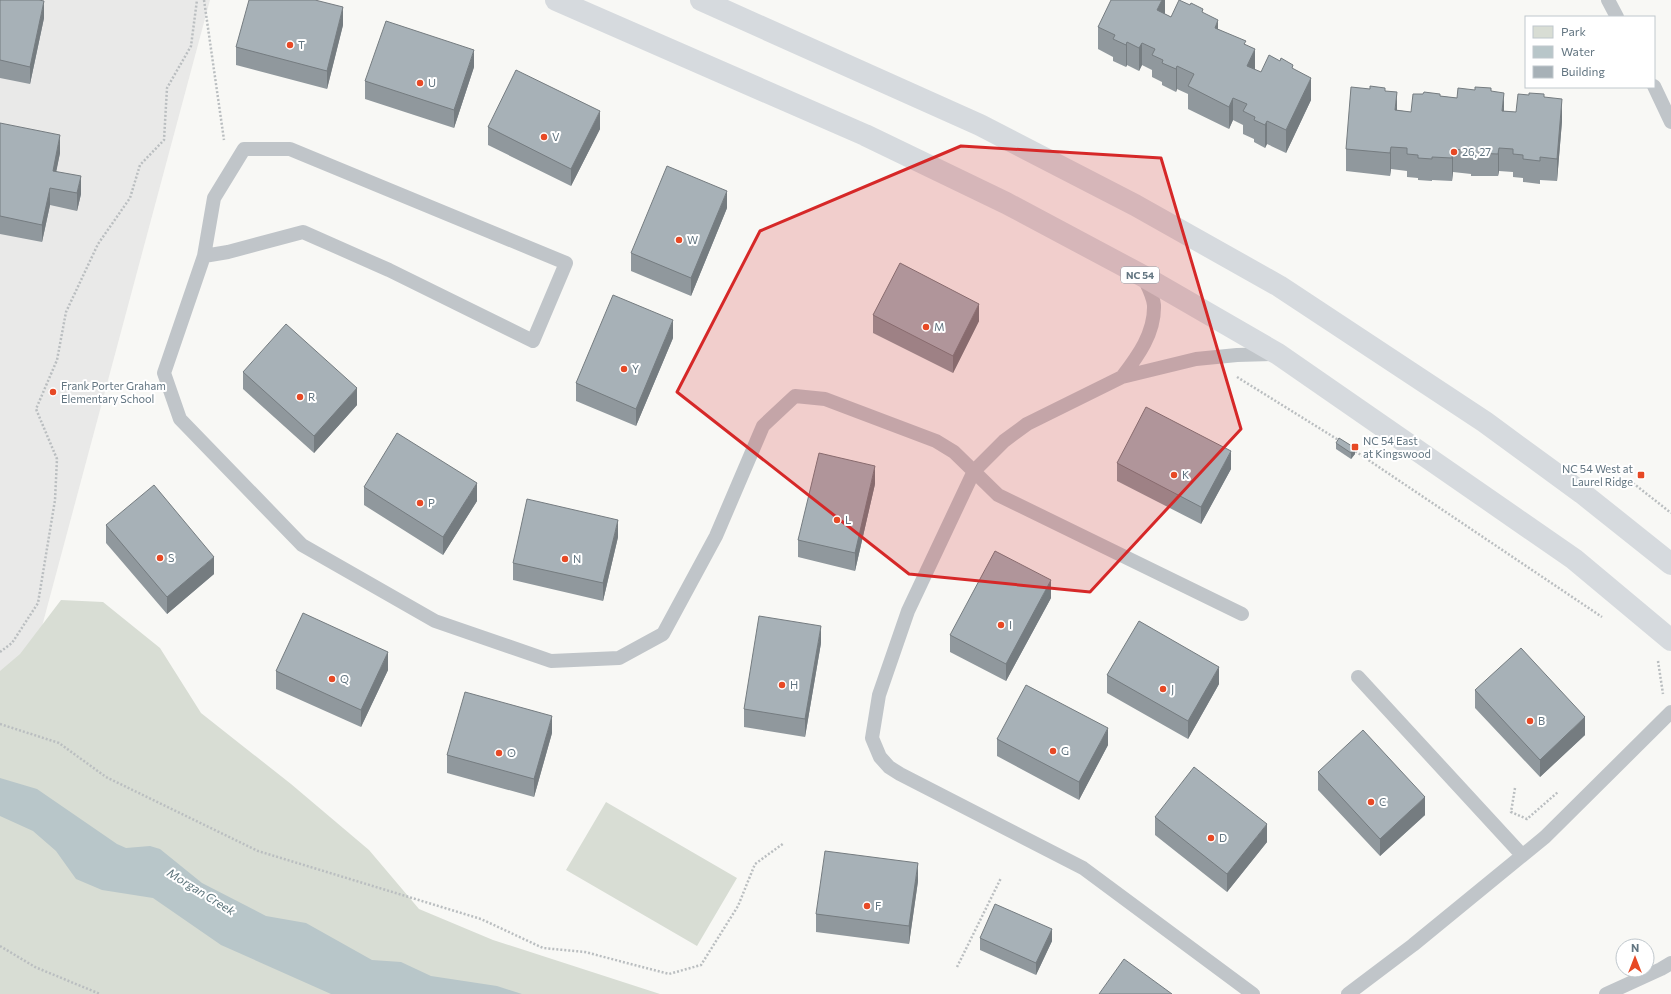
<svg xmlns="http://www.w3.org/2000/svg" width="1671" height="994" viewBox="0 0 1671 994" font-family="Commissioner,sans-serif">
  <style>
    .built { fill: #e9e9e8 }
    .green { fill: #d8ddd4 }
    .water { fill: #b8c6c9 }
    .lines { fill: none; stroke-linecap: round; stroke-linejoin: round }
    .path { stroke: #babec0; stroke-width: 2.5; stroke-dasharray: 2 2; stroke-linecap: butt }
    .lane { stroke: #c0c5c9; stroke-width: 14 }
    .highway { stroke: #d6dade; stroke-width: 22 }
    .wall { fill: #90989d }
    .shaded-wall { fill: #757c80 }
    .building { fill: #a7b1b7; stroke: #757c80 }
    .marked { fill: #d62828; fill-opacity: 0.2; stroke: #d62828; stroke-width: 3; stroke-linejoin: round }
    .poi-dot { fill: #e74925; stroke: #fff; stroke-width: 1.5 }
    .labels { text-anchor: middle; stroke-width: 4; stroke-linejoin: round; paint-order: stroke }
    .shield { fill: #fff; stroke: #919ea7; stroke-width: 1 }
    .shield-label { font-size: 10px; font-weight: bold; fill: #627581 }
    .poi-label { font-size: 11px; fill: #627581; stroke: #fff; text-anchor: start }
    .water-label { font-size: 12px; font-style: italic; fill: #5d757c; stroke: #fff }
  </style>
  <rect width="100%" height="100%" fill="#f8f8f5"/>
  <path class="built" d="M0,0H210L0,783Z"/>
  <path class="green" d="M61,600L103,602L160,648L201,713L291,784L369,850L419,909L493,940L660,994H0V671L20,654Z
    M606,802L737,878L697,946L566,870Z"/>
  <path class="water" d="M0,778L37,789L117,844L126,848L150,846L160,849L202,883L266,916L306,923L372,960L401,962L431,976L497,986L522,994H331L221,945L153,898L102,890L76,879L56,851L33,831L0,816Z"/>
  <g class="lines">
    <path class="path" d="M204,0L224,140
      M1237,377L1340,441
      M1352,449L1602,617
      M1633,483L1671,513
      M0,652L12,643L38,603L55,500L57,459L36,409L57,360L66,312L98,244L130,198L140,165L164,140L167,88L191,46L197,0
      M1658,661L1663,694
      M0,724L59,743L106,777L258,851L481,919L543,948L585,952L669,974L701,965L738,906L755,864L784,843
      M1515,788L1511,812L1527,819L1558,792
      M0,946L35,967L100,994
      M957,967L1001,878"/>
    <path class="lane" d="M1608,0L1617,17
      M1654,86L1671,122
      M244,149H290L566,263L533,341L389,270L303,232L228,252L204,256L214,198Z
      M204,256L164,373L180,419L302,545L435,621L551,661L619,658L663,634L716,536L763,426L795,396L825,399L936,441L954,452L998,495L1242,614
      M1122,377C1138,356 1155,333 1154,305C1153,295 1147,285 1143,276
      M1358,677L1522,855
      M1253,994L1083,868L900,774L889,767L880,757L872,738L879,695L908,611L974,471L1004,441L1027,424L1122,377L1196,359L1237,355L1275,354
      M1348,994L1413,945L1545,837L1671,712
      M1606,994L1661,969L1671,963"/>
    <path class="highway" d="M556,0L865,135L1006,203L1143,276L1278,354L1574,559L1671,640
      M701,0L980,125L1135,205L1279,286L1485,422L1582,493L1671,564"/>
  </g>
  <path class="wall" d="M0,0L44,18L30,84L0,78Z
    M1165,0V14L1171,17L1203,13L1218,29L1246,45L1255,70L1261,72L1293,69L1311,100L1286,153L1267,144L1265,148L1254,142V139L1243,134V125L1233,120L1229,129L1188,109V94L1177,89L1176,92L1162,85V82L1152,77V70L1142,65L1139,71L1127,65L1126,67L1113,61V57L1098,49V27Z
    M343,25L327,89L236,65V47Z
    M474,67L454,128L365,99V81Z
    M1370,89L1385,91L1397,110L1411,112L1440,96L1457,98L1491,91L1504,111L1516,112L1544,97L1562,121L1557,181L1540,180V184L1523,182V178L1513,177V172L1499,171L1498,176H1471V174L1453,172L1452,181L1432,180V181L1418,180V178L1407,177V171L1391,169L1390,176L1346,171V149Z
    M0,123L60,153L56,171L81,194L77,211L50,205L42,242L0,234Z
    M488,127L600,129L571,186L488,145Z
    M727,208L691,296L631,271V253Z
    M873,315L979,321L953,373L873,333Z
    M673,338L636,426L576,401V383Z
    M243,372L357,405L314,453L243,389Z
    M1336,443L1355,454L1351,459L1336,449Z
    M1117,463L1231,469L1201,524L1117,481Z
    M875,484L855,571L798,557V540Z
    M364,487L477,501L443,555L364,505Z
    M106,525L214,574L167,614L106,543Z
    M618,537L603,601L513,580V563Z
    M1051,598L1006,681L950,652V635Z
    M821,643L805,737L744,727V709Z
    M388,670L361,727L276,689V671Z
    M1107,675L1219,684L1188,739L1107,693Z
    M1475,690L1585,735L1540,777L1475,708Z
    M552,733L534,797L447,773V755Z
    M997,739L1108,745L1079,800L997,756Z
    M1318,772L1425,815L1380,856L1318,790Z
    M1155,817L1267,842L1227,892L1155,835Z
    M918,881L909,944L816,932V914Z
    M980,938L1052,941L1036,975L980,950Z"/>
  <path class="shaded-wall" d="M1162,0H1165V16L1157,10Z
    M44,1V18L30,84V67Z
    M343,7V25L327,89V71Z
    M1218,20V43L1215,28Z
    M1127,42V65L1126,67V45Z
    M1142,43V65L1139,71V48Z
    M1255,49V72L1247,66Z
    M474,50V67L454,128V110Z
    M1177,66V89L1176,92V69Z
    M1311,78V100L1286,153V130Z
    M1397,92V115L1395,110Z
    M1504,93V115L1502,111Z
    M1233,98V120L1229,129V107Z
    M1562,99V121L1557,181V159Z
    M600,111V129L571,186V169Z
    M1267,121V144L1265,148V125Z
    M60,135V153L53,188V171Z
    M1391,147V169L1390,176V153Z
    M1499,148V171L1498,176V154Z
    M1453,149V172L1452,181V158Z
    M81,176V194L77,211V193Z
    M50,188V205L42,242V225Z
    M727,191V208L691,296V278Z
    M979,304V321L953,373V356Z
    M673,320V338L636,426V409Z
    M357,388V405L314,453V436Z
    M1355,448V454L1351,459V453Z
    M1231,451V469L1201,524V507Z
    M875,466V484L855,571V553Z
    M477,483V501L443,555V537Z
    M618,520V537L603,601V583Z
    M214,557V574L167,614V597Z
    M1051,580V598L1006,681V664Z
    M821,626V643L805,737V719Z
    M388,652V670L361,727V710Z
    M1219,667V684L1188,739V721Z
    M552,716V733L534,797V779Z
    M1585,717V735L1540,777V760Z
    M1108,728V745L1079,800V782Z
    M1425,797V815L1380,856V839Z
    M1267,824V842L1227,892V874Z
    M918,863V881L909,944V926Z
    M1052,929V941L1036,975V963Z"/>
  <path class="building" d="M0,0H39L44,1L30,67L0,60Z
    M249,0H315L343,7L327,71L236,47Z
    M1111,0H1162L1157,10L1171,17L1179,0L1190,5L1191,3L1203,9L1202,12L1218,20L1215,28L1246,41L1244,44L1255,49L1247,66L1261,72L1269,55L1280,61L1281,58L1293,65L1292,68L1311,78L1286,130L1267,121L1265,125L1254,120L1255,117L1243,111L1247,104L1233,98L1229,107L1188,86L1194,74L1177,66L1176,69L1162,63L1163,60L1152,55L1155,49L1142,43L1139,48L1127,42L1126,45L1113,39L1115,35L1098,27Z
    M386,21L474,50L454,110L365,81Z
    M516,70L600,111L571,169L488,127Z
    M1370,86L1385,88V91L1397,92L1395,110L1411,112L1413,94H1423L1424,92L1440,94V96L1457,98L1458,88L1475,90V87L1491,88V91L1504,93L1502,111L1516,112L1518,94L1529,95V93L1544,94V97L1562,99L1557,159L1540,157V161L1523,159V155L1513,154V149L1499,148L1498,154L1471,153V151L1453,149L1452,158L1432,157V159L1418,158V155L1407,154V148L1391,147L1390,153L1346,149L1351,87L1370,89Z
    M0,123L60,135L53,171L81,176L77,193L50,188L42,225L0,216Z
    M667,166L727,191L691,278L631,253Z
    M900,263L979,304L953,356L873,315Z
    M613,295L673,320L636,409L576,383Z
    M286,324L357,388L314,436L243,372Z
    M1146,407L1231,451L1201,507L1117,463Z
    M397,433L477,483L443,537L364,487Z
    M1339,438L1355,448L1351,453L1336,443Z
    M819,453L875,466L855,553L798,540Z
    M154,485L214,557L167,597L106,525Z
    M527,499L618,520L603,583L513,563Z
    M995,551L1051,580L1006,664L950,635Z
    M303,613L388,652L361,710L276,671Z
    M759,616L821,626L805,719L744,709Z
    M1139,621L1219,667L1188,721L1107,675Z
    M1521,648L1585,717L1540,760L1475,690Z
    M1026,685L1108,728L1079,782L997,739Z
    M465,692L552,716L534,779L447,755Z
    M1363,730L1425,797L1380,839L1318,772Z
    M1194,767L1267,824L1227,874L1155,817Z
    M825,851L918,863L909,926L816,914Z
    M995,904L1052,929L1036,963L980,938Z
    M1124,959L1172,994H1099Z"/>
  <path class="marked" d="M961,146L1161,158L1241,429L1090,592L909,574L677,392L760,231Z"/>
  <g class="poi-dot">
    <circle cx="290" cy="45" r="4"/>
    <circle cx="420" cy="83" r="4"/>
    <circle cx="544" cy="137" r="4"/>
    <circle cx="1454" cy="152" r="4"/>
    <circle cx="679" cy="240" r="4"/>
    <circle cx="926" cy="327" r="4"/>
    <circle cx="624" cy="369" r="4"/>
    <circle cx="53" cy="392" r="4"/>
    <circle cx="300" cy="397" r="4"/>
    <rect x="1351" y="443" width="8" height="8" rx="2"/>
    <circle cx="1174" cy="475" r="4"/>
    <rect x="1637" y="471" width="8" height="8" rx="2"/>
    <circle cx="420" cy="503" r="4"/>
    <circle cx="837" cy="520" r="4"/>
    <circle cx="160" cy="558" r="4"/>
    <circle cx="565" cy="559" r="4"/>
    <circle cx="1001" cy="625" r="4"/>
    <circle cx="332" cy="679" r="4"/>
    <circle cx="782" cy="685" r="4"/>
    <circle cx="1163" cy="689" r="4"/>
    <circle cx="1530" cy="721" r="4"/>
    <circle cx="1053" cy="751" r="4"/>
    <circle cx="499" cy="753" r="4"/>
    <circle cx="1371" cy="802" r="4"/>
    <circle cx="1211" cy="838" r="4"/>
    <circle cx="867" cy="906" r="4"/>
  </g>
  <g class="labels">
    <rect class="shield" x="1121" y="267" width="38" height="16" rx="3"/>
    <g class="shield-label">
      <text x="1140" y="279">NC 54</text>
    </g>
    <g class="poi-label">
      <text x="298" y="49">T</text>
      <text x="428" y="87">U</text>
      <text x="552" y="141">V</text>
      <text x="1462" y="156">26, 27</text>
      <text x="687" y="244">W</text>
      <text x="934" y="331">M</text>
      <text x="632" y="373">Y</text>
      <text x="61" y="390">Frank Porter Graham<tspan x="61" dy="13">Elementary School</tspan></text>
      <text x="308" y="401">R</text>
      <text x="1363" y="445">NC 54 East<tspan x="1363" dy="13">at Kingswood</tspan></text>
      <text x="1633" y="473" text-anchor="end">NC 54 West at<tspan x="1633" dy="13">Laurel Ridge</tspan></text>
      <text x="1182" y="479">K</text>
      <text x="428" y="507">P</text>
      <text x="845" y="524">L</text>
      <text x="168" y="562">S</text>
      <text x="573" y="563">N</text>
      <text x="1009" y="629">I</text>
      <text x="340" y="683">Q</text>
      <text x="790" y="689">H</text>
      <text x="1171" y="693">J</text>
      <text x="1538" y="725">B</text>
      <text x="1061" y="755">G</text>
      <text x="507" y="757">O</text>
      <text x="1379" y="806">C</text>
      <text x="1219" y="842">D</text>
      <text x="875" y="910">F</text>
    </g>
    <g class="water-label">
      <text transform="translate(201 892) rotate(32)" y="4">Morgan Creek</text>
    </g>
  </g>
  <rect x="1525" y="16" width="130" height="72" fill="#ffffff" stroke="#c0c8cd"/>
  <rect x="1533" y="26" width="20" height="12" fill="#d8ddd4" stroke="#c0c8cd"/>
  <text x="1561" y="36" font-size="12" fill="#627581">Park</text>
  <rect x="1533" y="46" width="20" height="12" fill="#b8c6c9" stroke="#c0c8cd"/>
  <text x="1561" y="56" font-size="12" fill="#627581">Water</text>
  <rect x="1533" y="66" width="20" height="12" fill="#a7b1b7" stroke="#c0c8cd"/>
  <text x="1561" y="76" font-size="12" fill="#627581">Building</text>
  <g transform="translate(1635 958)"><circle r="19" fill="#ffffff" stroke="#c0c8cd"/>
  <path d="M0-3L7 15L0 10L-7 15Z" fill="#e74925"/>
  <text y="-6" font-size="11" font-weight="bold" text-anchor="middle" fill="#627581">N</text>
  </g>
</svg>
